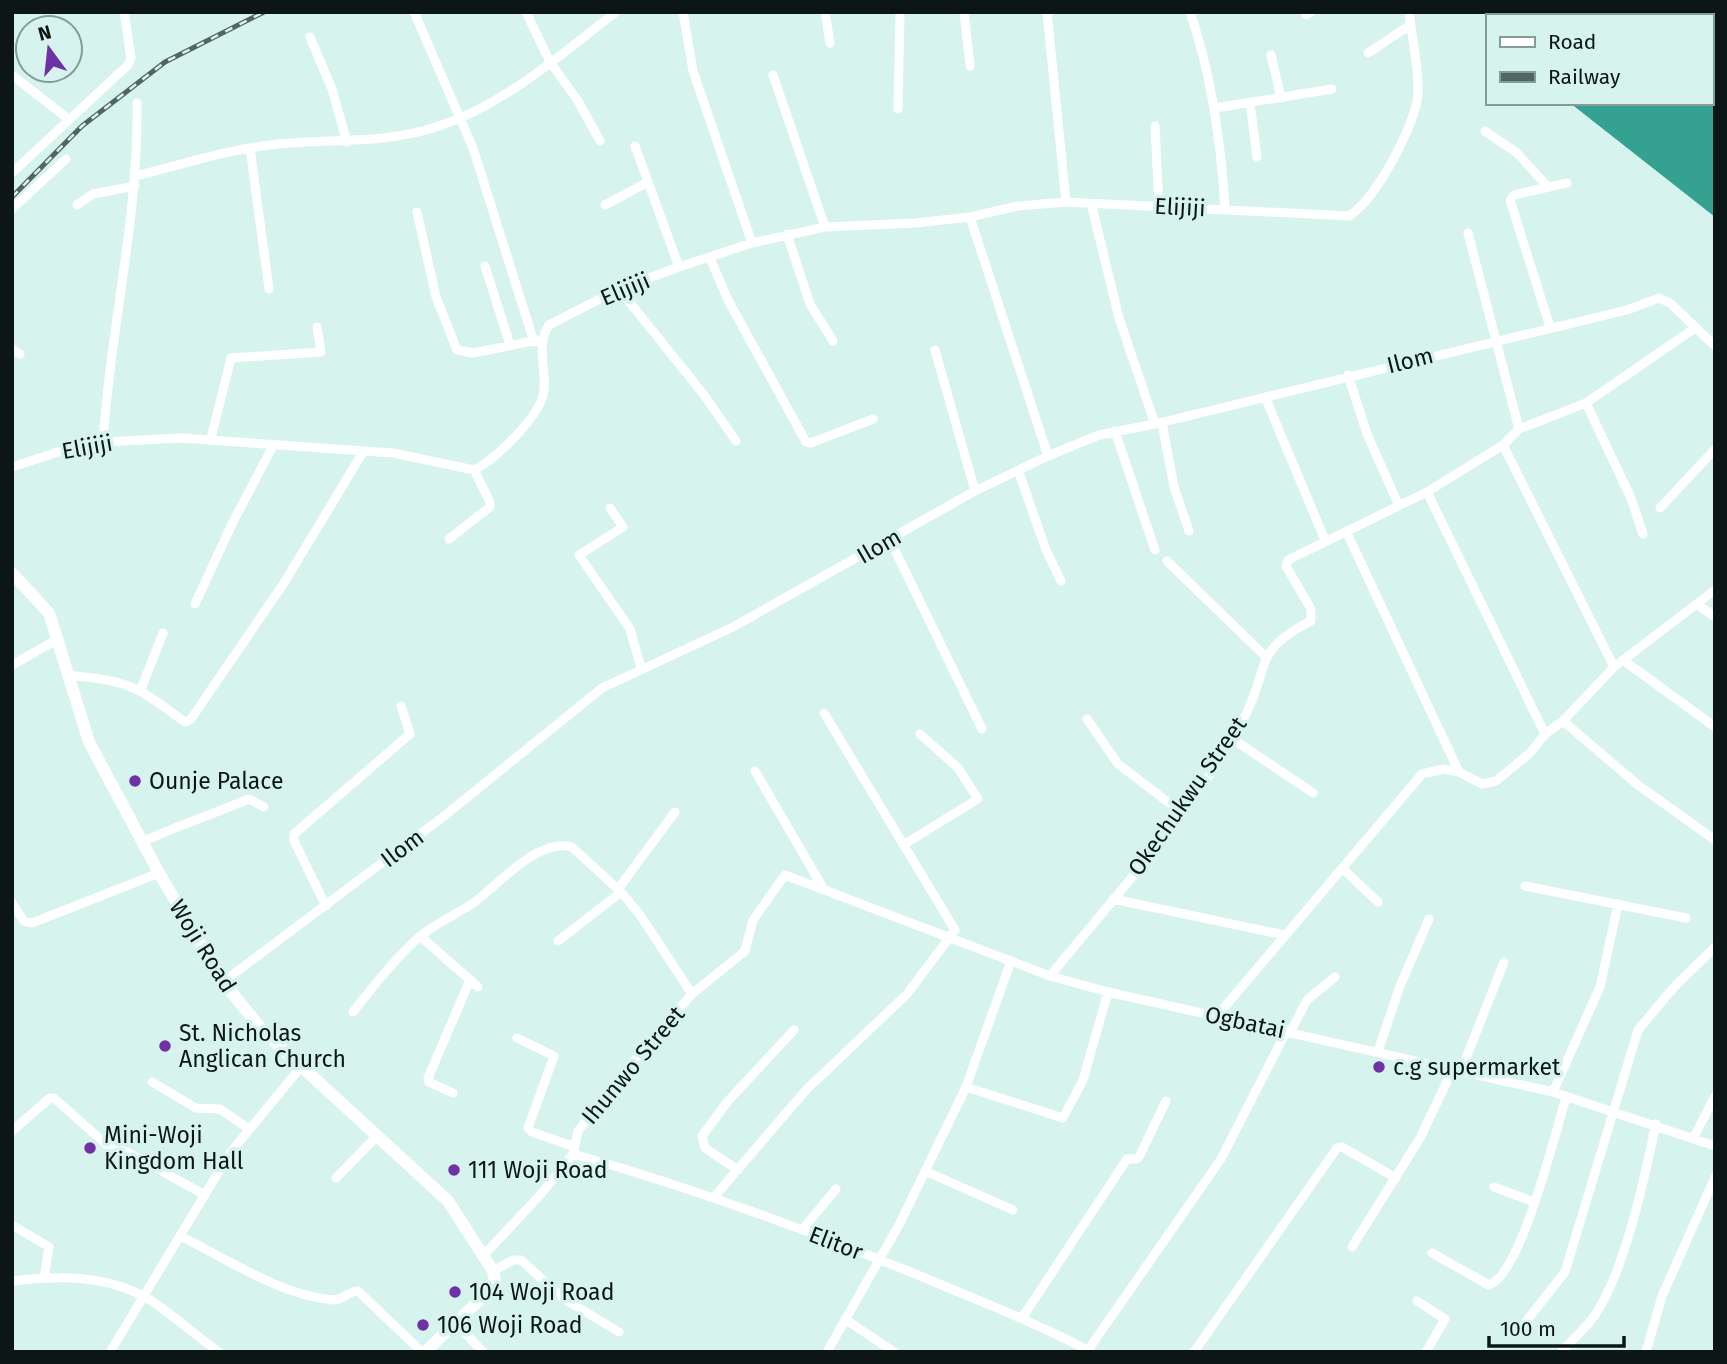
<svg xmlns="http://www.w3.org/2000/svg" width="1727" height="1364" viewBox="0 0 1727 1364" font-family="'Fira Sans',sans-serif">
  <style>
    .water { fill: #35a291 }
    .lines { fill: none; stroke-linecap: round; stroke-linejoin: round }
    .minor { stroke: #fff; stroke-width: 9 }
    .secondary { stroke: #fff; stroke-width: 12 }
    .rail-casing { stroke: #536561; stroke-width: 5 }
    .rail { stroke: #d6f4ed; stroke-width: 2.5; stroke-dasharray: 8; stroke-linecap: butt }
    .poi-dot { fill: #6e31a6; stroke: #d6f4ed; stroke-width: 2.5 }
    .labels { text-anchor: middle; stroke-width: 7; stroke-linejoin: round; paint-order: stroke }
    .street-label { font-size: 23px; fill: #0c1715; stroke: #d6f4ed }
    .poi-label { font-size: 23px; fill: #0c1715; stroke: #d6f4ed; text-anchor: start }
  </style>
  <rect width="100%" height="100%" fill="#d6f4ed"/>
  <path class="water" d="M1510,12H1700L1702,16H1511Z
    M1711,35L1715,42V217L1570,103H1711Z"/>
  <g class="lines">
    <path class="minor" d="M414,12L473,148L534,342
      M526,12L550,62L578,101L600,141
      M683,12L693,71L752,243
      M825,12L830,43
      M964,12L970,66
      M1047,12L1066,202
      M1190,12C1212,76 1221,141 1225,209
      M1306,15L1311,12
      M310,37L332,89L347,142
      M1368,53L1410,25
      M1271,55L1281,98
      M12,75L67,118
      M773,75L825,227
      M1250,102L1257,157
      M1215,108L1332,89
      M898,109L900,12
      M1155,126L1159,206
      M1485,131L1517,153L1548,187
      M635,146L679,267
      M250,148L269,289
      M12,173L128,65L131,58L124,12
      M136,176C180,165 225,150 270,145C327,138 384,145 439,126C506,104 561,54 616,12
      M1091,203L1119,318L1155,424
      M77,205L93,194L135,186
      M605,205L648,182
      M12,209L66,159
      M417,212L436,297L457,350L473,353L538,340
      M970,217L1048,456
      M1468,233L1519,429
      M787,234L810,304L833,341
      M710,258L728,300L806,442L811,443L873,419
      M485,266L510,345
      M619,289L704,395L736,441
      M1550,327L1510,200L1514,195L1567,183
      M12,349L20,354
      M935,350L975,491
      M1348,375L1367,434L1399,506
      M1265,397L1325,540
      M1586,403L1631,498L1643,534
      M1162,423L1174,487L1189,531
      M1115,431L1155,550
      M211,438L231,358L321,352L317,327
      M103,442C110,329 139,217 137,103
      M1503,445L1614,667
      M12,467L67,449L103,442L181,438L393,453L474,470C496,459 542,415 544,390C546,369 536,343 549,325L619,289L679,267L752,243L825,227L915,223L970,217L1018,206L1066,202L1349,216C1375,201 1416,124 1418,94C1419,67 1412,39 1409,12
      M1018,470L1046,550L1061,581
      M1427,492L1545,734
      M610,508L623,527L579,555L630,629L641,668
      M1660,508L1715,449
      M1346,531L1459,772
      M449,539L490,507V502L474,470
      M890,540L982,729
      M1167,561L1265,656
      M195,604L233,522L273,446
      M1697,604L1715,617
      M1623,660L1715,727
      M12,665L58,639
      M67,675C127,681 134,684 182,720L186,722L191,719L284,583L363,452
      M141,689L163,633
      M1087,719L1118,764L1181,812
      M1563,721L1638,785L1715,840
      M1233,739L1313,793
      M755,771L823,888
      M142,842C177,826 213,814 249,799L264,807
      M903,845L978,799L958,768L920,734
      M1342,868L1378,902
      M1525,886L1686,918
      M618,889L675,812
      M1113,899L1285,935
      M12,903L24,921L32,923L159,873
      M326,906L294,841V834L410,734L401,706
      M420,936L478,987
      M558,941L621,892
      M1050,976C1116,895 1196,809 1245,716C1270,667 1252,651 1311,621V609L1286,566L1288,560L1427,492L1503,445L1519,429L1586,403L1695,328
      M223,982L443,817L602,688L733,627L975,491L1048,456L1099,435L1155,424L1627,310L1659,298L1670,303L1715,346
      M353,1012C373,986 393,961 417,939C432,925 455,915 472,904C497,886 538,837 572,847L621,892L640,915L692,994
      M1217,1016L1422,774L1444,769L1459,772L1482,784L1496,781L1530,753L1545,734L1563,721L1614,667L1715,590
      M1291,1031L1307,1000L1335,977
      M517,1038L554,1056L528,1128L532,1132L572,1146
      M1378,1051L1400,986L1429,919
      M1461,1071L1504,962
      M152,1082L196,1108L220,1109L249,1129
      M966,1087L1063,1118L1083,1080L1108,992
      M1553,1092L1600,987L1618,904
      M453,1093L429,1082L428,1078L470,980
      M12,1131L50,1098H54L107,1145L127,1152L205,1195
      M1694,1137L1715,1096
      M573,1154C694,1188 813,1232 930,1280C984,1303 1039,1324 1091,1352
      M738,1170L705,1148L702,1136L728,1101L794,1030
      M925,1171L1013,1210
      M336,1178L378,1135
      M1494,1187L1534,1202
      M714,1197L806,1090L907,994L955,930L824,713
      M12,1225L49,1247L44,1278
      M802,1230L836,1189
      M180,1236C230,1260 277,1294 333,1300C341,1301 349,1291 358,1291L422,1352
      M1352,1247L1420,1138L1452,1071
      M1432,1253L1489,1285C1521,1275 1555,1133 1566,1098
      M484,1255L541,1194L573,1154L578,1131L640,1053L692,994L745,951L753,920L785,875L1050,976L1108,992L1553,1092L1715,1146
      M493,1271L513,1260H521L564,1299L619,1332
      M12,1281C58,1276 102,1274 145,1297C171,1312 194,1335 219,1352
      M1417,1301L1445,1319L1426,1352
      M1022,1318L1127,1159H1137L1140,1155L1166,1101
      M845,1319L894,1352
      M456,1323L483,1352
      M1517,1333L1565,1272L1638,1030L1675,986L1715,947
      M1088,1350L1221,1159L1287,1030
      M1562,1351C1573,1339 1586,1328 1595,1315C1626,1268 1644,1179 1656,1124
      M110,1352L230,1153L301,1067
      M827,1352L900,1223L966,1087L1011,961
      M1194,1352L1337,1148L1342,1147L1396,1178
      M1646,1352L1662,1296L1715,1177"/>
    <path class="secondary" d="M12,573L49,613L89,742L159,873L223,982L264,1032L448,1201L493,1271L495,1281L491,1289L425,1352"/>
    <g class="rail-casing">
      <path id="rail" d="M12,197L82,126L165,62L264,12"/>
    </g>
    <use href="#rail" class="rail"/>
  </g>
  <g class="poi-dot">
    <circle cx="135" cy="781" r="7"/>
    <circle cx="165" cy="1046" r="7"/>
    <circle cx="1379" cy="1067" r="7"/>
    <circle cx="90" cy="1148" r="7"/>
    <circle cx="454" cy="1170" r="7"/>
    <circle cx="455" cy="1292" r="7"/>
    <circle cx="423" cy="1325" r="7"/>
  </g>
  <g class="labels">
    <g class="street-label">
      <text transform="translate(1180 207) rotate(3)" y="8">Elijiji</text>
      <text transform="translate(625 289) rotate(-23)" y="8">Elijiji</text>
      <text transform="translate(1410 360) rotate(-14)" y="8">Ilom</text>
      <text transform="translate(87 447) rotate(-10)" y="8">Elijiji</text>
      <text transform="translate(879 546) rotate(-30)" y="8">Ilom</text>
      <text transform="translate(1187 796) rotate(-55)" y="8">Okechukwu Street</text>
      <text transform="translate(402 848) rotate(-37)" y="8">Ilom</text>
      <text transform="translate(203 946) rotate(58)" y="8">Woji Road</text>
      <text transform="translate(1245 1022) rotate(12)" y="8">Ogbatai</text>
      <text transform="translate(633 1065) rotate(-50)" y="8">Ihunwo Street</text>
      <text transform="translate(836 1243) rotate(21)" y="8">Elitor</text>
    </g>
    <g class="poi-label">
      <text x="149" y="789">Ounje Palace</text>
      <text x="179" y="1041">St. Nicholas<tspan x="179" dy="26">Anglican Church</tspan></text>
      <text x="1393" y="1075">c.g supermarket</text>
      <text x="104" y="1143">Mini-Woji<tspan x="104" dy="26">Kingdom Hall</tspan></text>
      <text x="468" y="1178">111 Woji Road</text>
      <text x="469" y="1300">104 Woji Road</text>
      <text x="437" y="1333">106 Woji Road</text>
    </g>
  </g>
  <rect width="1727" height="1364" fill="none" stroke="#0c1715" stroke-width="28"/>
  <rect x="1486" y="14" width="228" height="91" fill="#d6f4ed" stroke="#859c97" stroke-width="2"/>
  <rect x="1500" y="37" width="35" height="10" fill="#ffffff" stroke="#859c97" stroke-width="2"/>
  <text x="1548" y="49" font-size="21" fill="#0c1715">Road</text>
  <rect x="1500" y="72" width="35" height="10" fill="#536561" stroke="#859c97" stroke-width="2"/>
  <text x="1548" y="84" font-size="21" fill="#0c1715">Railway</text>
  <g transform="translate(49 49) rotate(345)"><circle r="33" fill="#d6f4ed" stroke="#859c97" stroke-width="2"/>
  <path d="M0-5L12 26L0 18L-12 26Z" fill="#6e31a6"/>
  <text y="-10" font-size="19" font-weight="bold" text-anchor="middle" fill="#0c1715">N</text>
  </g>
  <path d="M1489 1336v10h135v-10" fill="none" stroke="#0c1715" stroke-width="3.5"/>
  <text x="1500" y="1336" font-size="21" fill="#0c1715" stroke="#d6f4ed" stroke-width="5" paint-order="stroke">100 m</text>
</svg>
